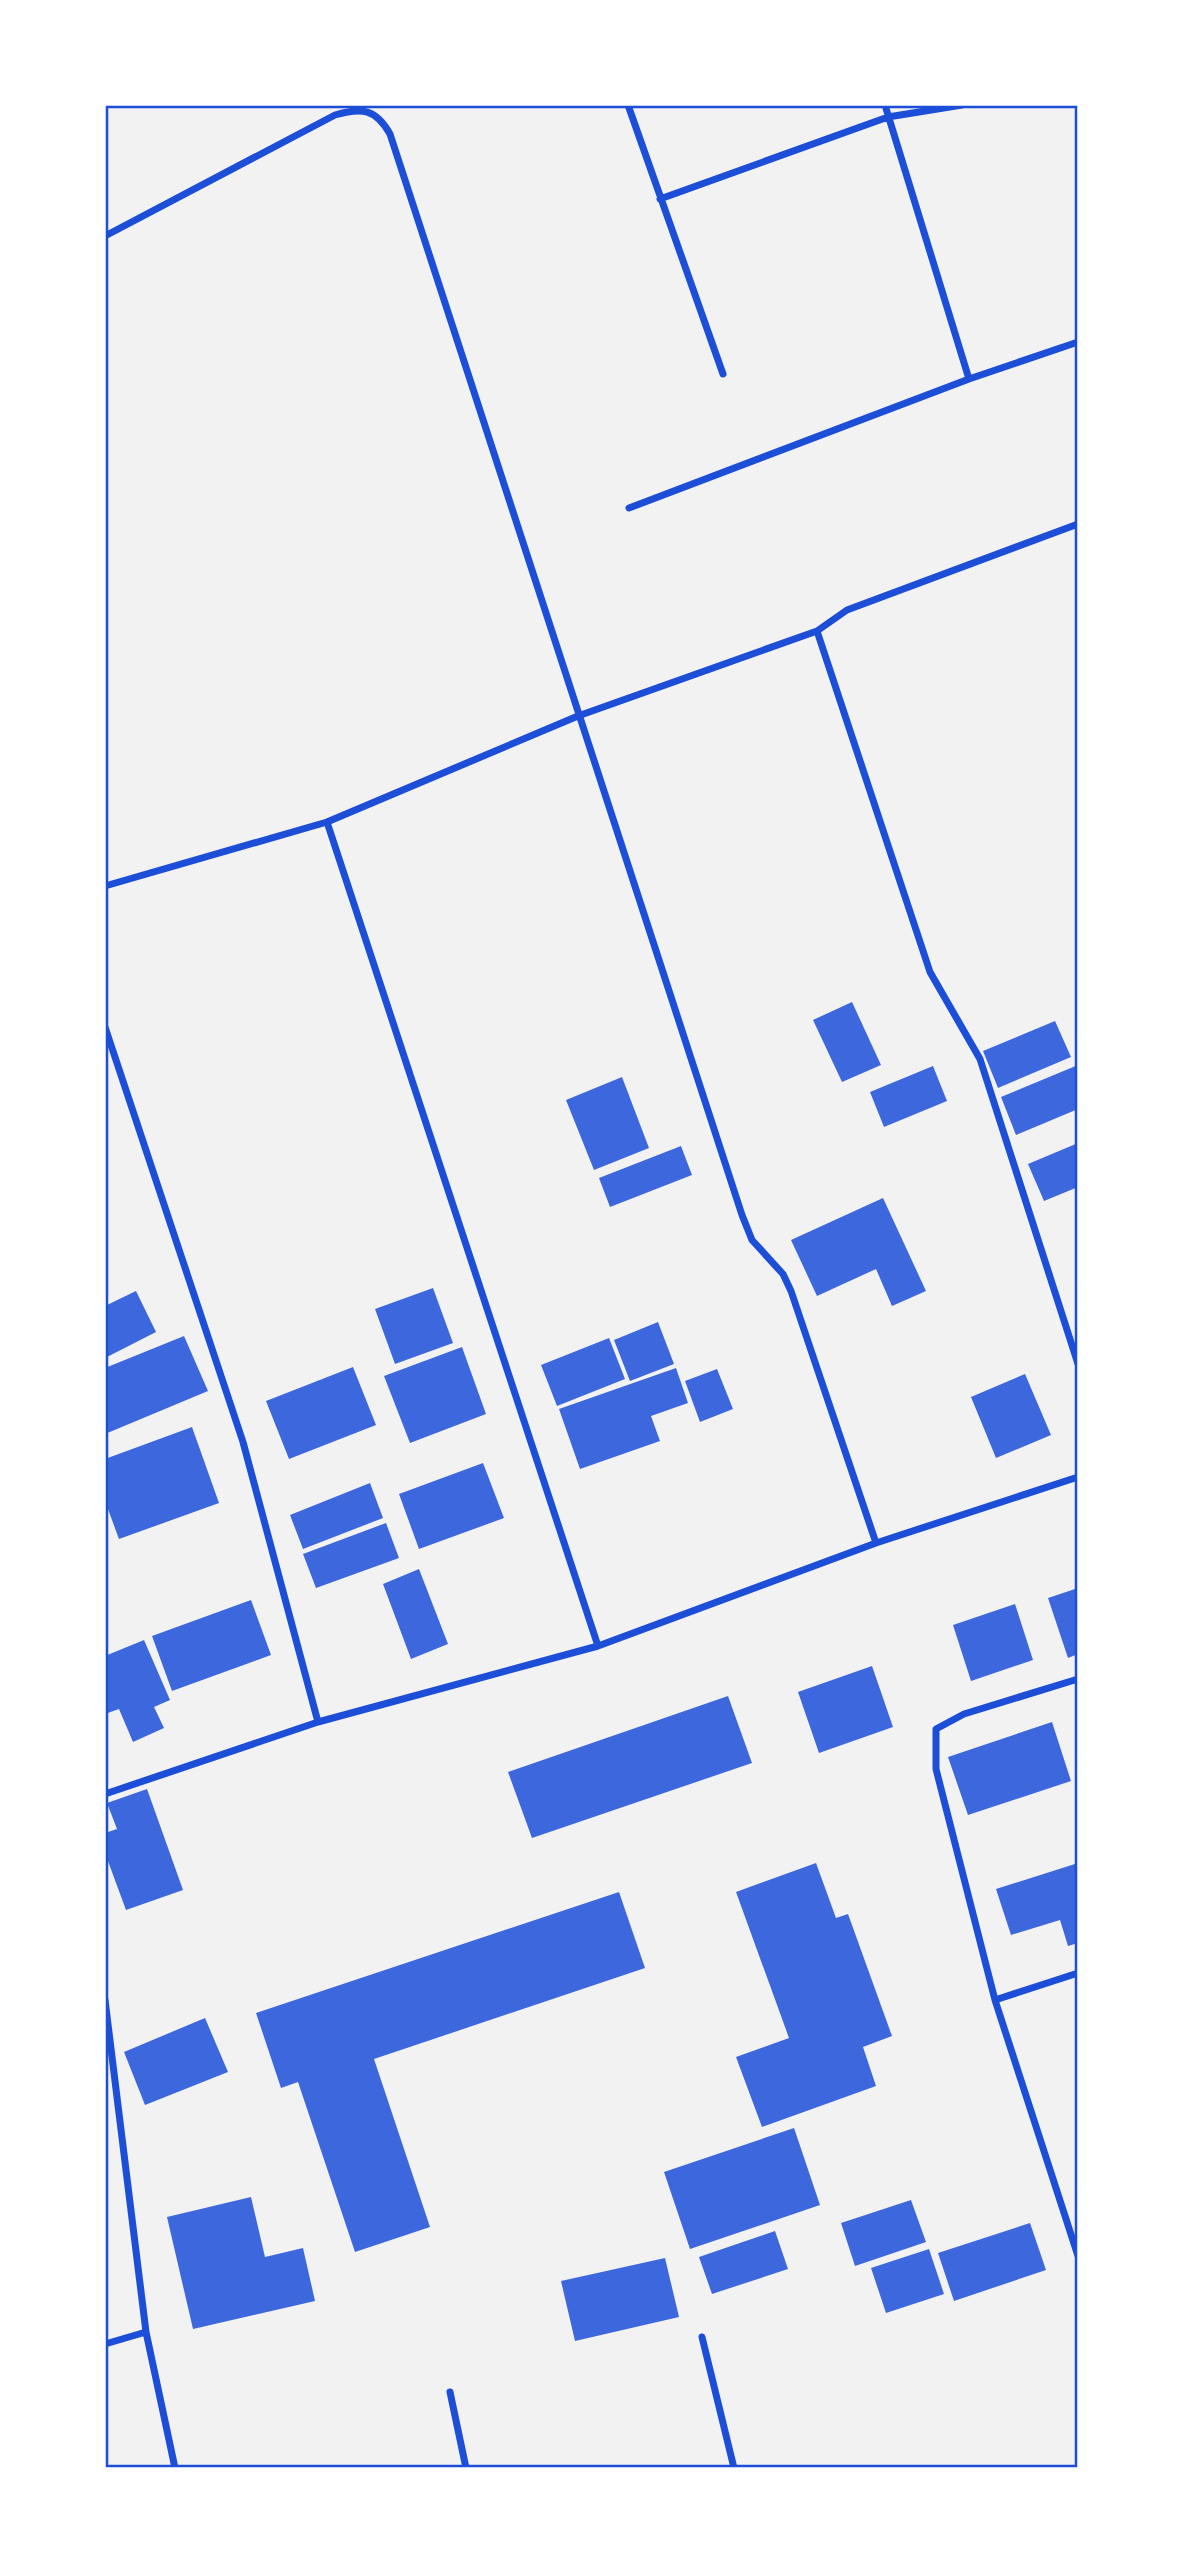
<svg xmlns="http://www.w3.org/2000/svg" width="1183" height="2573" viewBox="0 0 1183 2573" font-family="Karla,sans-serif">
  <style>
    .building { fill: #3d67dc }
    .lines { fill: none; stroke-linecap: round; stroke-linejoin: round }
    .minor { stroke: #1d4ed8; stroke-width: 7 }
    .neatline { fill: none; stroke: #1d4ed8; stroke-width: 2.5 }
  </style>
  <rect width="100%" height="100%" fill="#f2f2f2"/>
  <path class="building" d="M852,1002L881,1065L842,1082L813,1020Z
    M1055,1021L1071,1057L998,1088L983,1051Z
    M1078,1065V1109L1016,1135L1001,1097Z
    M933,1066L947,1101L884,1127L870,1092Z
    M622,1077L649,1148L594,1170L566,1100Z
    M1078,1143V1187L1044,1201L1028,1164Z
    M681,1146L692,1175L610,1207L599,1178Z
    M883,1198L926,1291L892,1306L876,1269L817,1296L791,1240Z
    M433,1288L453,1343L395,1364L375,1309Z
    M136,1291L156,1332L105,1358V1306Z
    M658,1322L674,1364L630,1381L614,1340Z
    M184,1336L208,1391L105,1434V1368Z
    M609,1338L625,1379L557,1406L541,1365Z
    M462,1347L486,1414L410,1443L384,1376Z
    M353,1367L376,1425L289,1459L266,1401Z
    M676,1368L688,1403L651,1416L660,1441L580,1469L559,1409Z
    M717,1369L733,1409L700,1422L685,1381Z
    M1025,1374L1051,1435L996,1458L971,1397Z
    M192,1427L219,1503L119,1539L105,1501V1459Z
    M483,1463L504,1518L419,1549L399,1494Z
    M370,1483L383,1518L303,1549L290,1515Z
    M386,1523L399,1558L316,1588L303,1554Z
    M419,1569L448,1644L411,1659L383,1584Z
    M1078,1588V1654L1068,1658L1048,1598Z
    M251,1600L271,1655L172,1691L152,1636Z
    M1015,1604L1033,1660L971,1681L953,1625Z
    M144,1640L170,1700L154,1707L164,1728L133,1742L119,1709L105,1714V1656Z
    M872,1666L893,1727L819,1753L798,1692Z
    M728,1696L752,1763L532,1838L508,1772Z
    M1052,1722L1071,1781L968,1815L948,1757Z
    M147,1789L183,1890L126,1910L105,1853V1833L117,1829L107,1803Z
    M816,1863L836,1918L848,1914L892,2036L863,2047L876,2086L762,2127L736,2057L789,2038L736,1892Z
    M1078,1863V1943L1068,1946L1060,1920L1011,1935L996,1889Z
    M619,1892L645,1968L374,2059L430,2227L355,2252L298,2082L281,2088L256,2013Z
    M205,2018L228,2072L145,2105L124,2052Z
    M794,2128L820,2205L690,2249L664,2172Z
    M251,2197L265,2257L303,2248L315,2301L193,2329L167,2217Z
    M911,2200L926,2242L855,2266L841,2223Z
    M1030,2223L1046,2270L954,2301L938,2253Z
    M775,2231L788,2269L712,2294L699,2257Z
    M929,2249L944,2294L886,2313L871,2268Z
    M665,2258L679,2317L575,2341L561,2281Z"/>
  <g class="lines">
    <path class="minor" d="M628,105L723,374
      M885,105L969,379
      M660,199L888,117L962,105
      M105,236L335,115C362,107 376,109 390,134C510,494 624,855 742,1215L752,1240L783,1274L791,1291L876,1543
      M629,508L969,379L1078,342
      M817,631L930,972L980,1059L1078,1364
      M327,822L598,1646
      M105,886L327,822L578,716L817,631L847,610L1078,524
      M105,1027L243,1442L318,1722
      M1078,1679L964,1714L936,1729V1769L995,2000L1078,2256
      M105,1794L318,1722L598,1646L876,1543L1078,1477
      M105,2000L146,2332L175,2468
      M995,2000L1078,1973
      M702,2337L734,2468
      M105,2344L146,2332
      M450,2392L466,2468"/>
  </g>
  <rect width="1183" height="2573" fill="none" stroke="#ffffff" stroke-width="214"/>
  <rect x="107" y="107" width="969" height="2359" class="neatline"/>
</svg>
